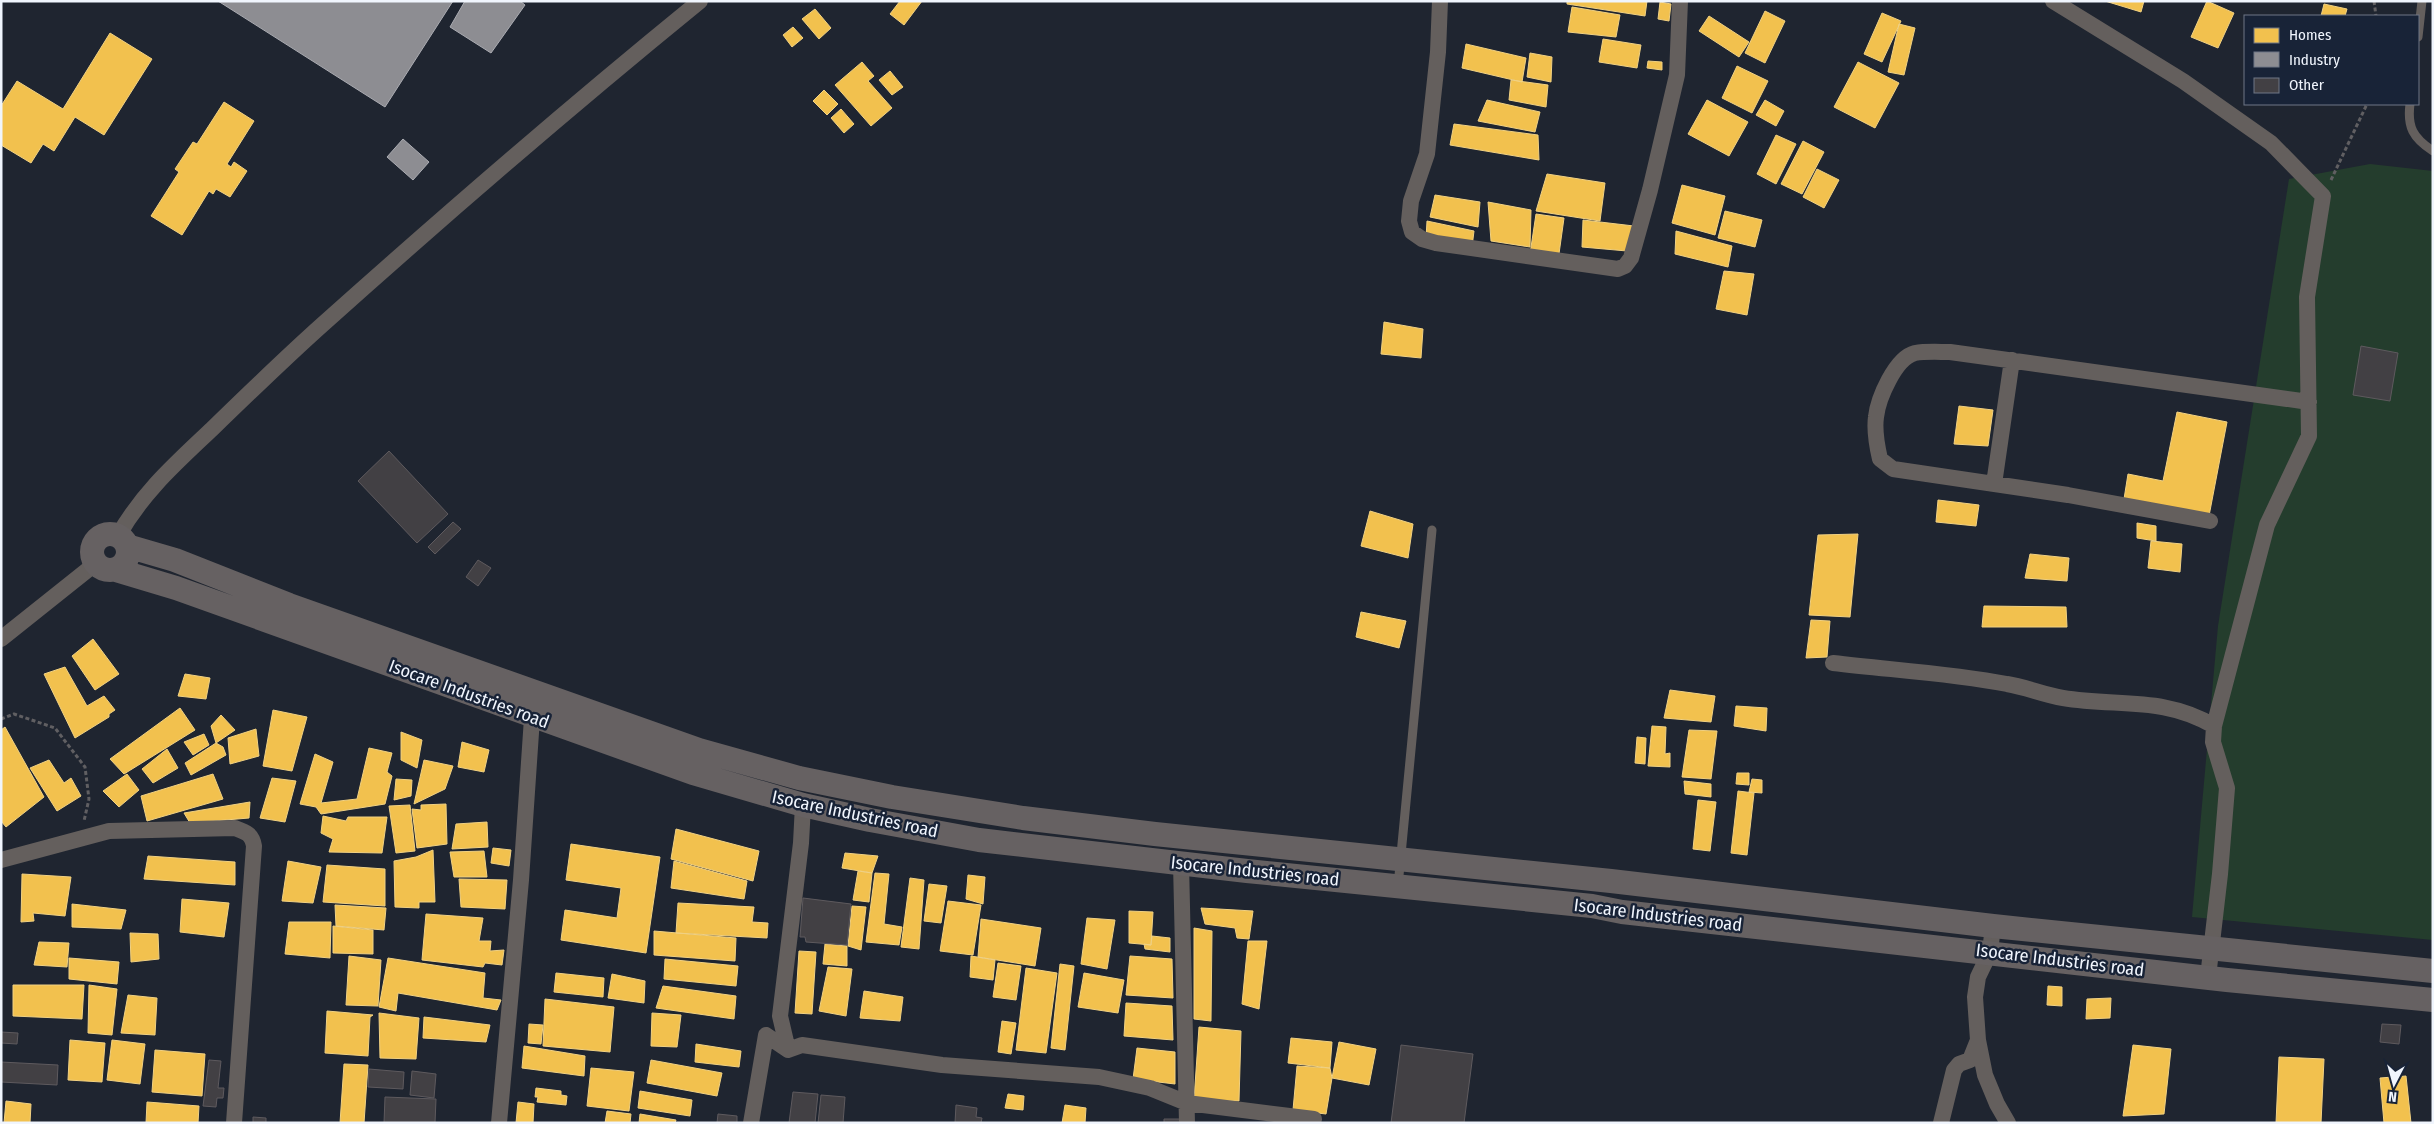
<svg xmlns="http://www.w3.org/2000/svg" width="2434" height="1124" viewBox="0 0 2434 1124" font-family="'Fira Sans Condensed',sans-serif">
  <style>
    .green { fill: #243d2d }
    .homes { fill: #f2c14e; stroke: #f1d182 }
    .industry { fill: #8d8d92; stroke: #abacb2 }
    .building { fill: #424044; stroke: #5e5a5e }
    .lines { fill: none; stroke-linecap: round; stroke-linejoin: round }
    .path { stroke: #605f62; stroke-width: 3; stroke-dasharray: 4 2.5; stroke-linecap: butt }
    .lane { stroke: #645f5d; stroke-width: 9 }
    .street { stroke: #645f5d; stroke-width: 16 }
    .secondary { stroke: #666162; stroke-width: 24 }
    .labels { text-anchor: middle; stroke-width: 5; stroke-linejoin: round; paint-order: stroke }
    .street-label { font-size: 18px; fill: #f0f5fd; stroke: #182337 }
  </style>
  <rect width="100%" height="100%" fill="#1f2530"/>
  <path class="green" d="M2370,164L2433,171V940L2192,917L2218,626L2289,179Z"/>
  <path class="homes" d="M900,1H922L904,25L890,14Z
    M1567,1H1647L1645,16L1567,4Z
    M2105,1H2144L2141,12Z
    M2207,1L2234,13L2218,48L2191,37Z
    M1660,2L1671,4L1669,21L1658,19Z
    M2324,4L2347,9L2345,16H2321Z
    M1572,7L1620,15L1616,37L1568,32Z
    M815,9L831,28L819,39L802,19Z
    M1765,11L1785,21L1765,63L1745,53Z
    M1882,13L1901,21L1882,62L1864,54Z
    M1709,16L1749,42L1739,57L1699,31Z
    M1899,24L1915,28L1904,75L1888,72Z
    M793,27L803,38L792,47L783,35Z
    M110,33L152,59L104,135L75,117L54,151L43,144L31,163L1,145V106L17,81L63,109Z
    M1603,39L1641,45L1637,68L1599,62Z
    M1466,44L1526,58L1522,82L1462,68Z
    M1530,53L1552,57L1551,82L1527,77Z
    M1648,61L1662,62V70L1647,68Z
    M862,62L874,76L868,81L892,108L871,126L835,85Z
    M1858,62L1899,83L1875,128L1834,107Z
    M1737,66L1768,81L1752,113L1722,98Z
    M890,71L903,87L892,95L879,80Z
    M1511,80L1548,85L1546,107L1509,100Z
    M824,90L838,104L827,115L813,101Z
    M1487,100L1540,112L1535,132L1478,121Z
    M1707,100L1748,122L1729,156L1688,134Z
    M1765,100L1784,111L1776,126L1756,115Z
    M224,102L254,121L227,164L231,167L234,162L247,171L230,197L216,189L213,194L209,191L182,235L151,216L179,172L175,169L193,142L197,144Z
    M841,109L854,124L844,133L831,118Z
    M1454,124L1538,135L1539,160L1450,145Z
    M1776,135L1796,144L1776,184L1757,174Z
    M1803,141L1824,152L1802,194L1781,184Z
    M1817,169L1839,180L1824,208L1803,197Z
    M1547,174L1605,183L1600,221L1536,211Z
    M1682,185L1725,196L1715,235L1672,223Z
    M1435,195L1480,202L1478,227L1430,217Z
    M1488,202L1531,210L1530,247L1491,241Z
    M1725,211L1762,220L1755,247L1718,238Z
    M1536,214L1564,218L1558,261L1530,254Z
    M1583,220L1634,226L1627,251L1582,247Z
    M1427,221L1474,231L1472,247L1426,238Z
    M1676,231L1732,246L1728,267L1675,254Z
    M1724,271L1754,274L1747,315L1716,309Z
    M1384,322L1423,329L1421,358L1381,354Z
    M1959,406L1993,410L1988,446L1954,444Z
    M2177,412L2227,422L2209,516L2124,499L2128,474L2163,481Z
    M1938,500L1979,505L1976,526L1936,522Z
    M1370,511L1413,524L1408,558L1361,546Z
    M2137,523L2156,526V541L2137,538Z
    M1858,534L1850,617L1809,615L1818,535Z
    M2151,541L2182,544L2180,572L2148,568Z
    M2030,554L2069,558L2067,581L2025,578Z
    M1984,606L2066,607L2067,627H1982Z
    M1361,612L1406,621L1399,648L1356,637Z
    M1811,620L1830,621L1827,657L1806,658Z
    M93,639L119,674L95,690L72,656Z
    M65,667L87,706L104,696L115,710L109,714V717L75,738L44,674Z
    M185,674L210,678L206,699L178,696Z
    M1670,690L1715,696L1711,722L1664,718Z
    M1736,706L1767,708L1766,731L1734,726Z
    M180,708L195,730L124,774L110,759Z
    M273,710L307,717L292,771L263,766Z
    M221,715L235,730L216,743L211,726Z
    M1652,726L1666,727L1665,754L1670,753V767L1648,766Z
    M5,727L44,797L6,827L1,821V730Z
    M256,729L259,756L230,764L228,738Z
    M1689,730L1717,731L1711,779L1682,777Z
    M401,732L422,740L417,768L401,760Z
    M204,734L209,745L193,755L184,742Z
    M1637,737L1646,738L1645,764L1635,763Z
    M462,742L489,750L484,772L458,767Z
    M216,743L223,747L226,755L191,775L185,763Z
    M369,748L392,753L387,772L392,776L385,804L321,814L316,807L300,804L315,754L333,762L321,803L357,799Z
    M167,749L178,768L153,783L142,769Z
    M49,760L64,783L71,778L81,796L57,811L30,768Z
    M424,760L453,766L445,789L414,804Z
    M1737,773H1749V785L1736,784Z
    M127,774L139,790L119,807L103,791Z
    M213,774L223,799L147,821L141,796Z
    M272,778L296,781L285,822L260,818Z
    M396,779L412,780L411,796L394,800Z
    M1752,779L1762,780V793L1749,792Z
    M1684,781L1711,784V797L1685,794Z
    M1738,791L1754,793L1747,855L1731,853Z
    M1698,800L1716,802L1710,851L1693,849Z
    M250,802L249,818L190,823L184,813Z
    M446,804L447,844L417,848L412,809L421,810V805Z
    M410,805L415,851L396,853L389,806Z
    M323,816L346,821L348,817H387L382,853L329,852L333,839L321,833Z
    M487,822L488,847L452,849L456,824Z
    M676,829L759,851L753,881L671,859Z
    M571,844L660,857L646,953L561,940L565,910L617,918L621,888L566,880Z
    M493,848L511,850L509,866L491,863Z
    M433,850L435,902H419V908L395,907L394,861L416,857Z
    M484,851L487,877H454L450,852Z
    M845,853L878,856L872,873L842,868Z
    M148,856L235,862V885L144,879Z
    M288,861L321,867L313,903L282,901Z
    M674,861L747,881L744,899L671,888Z
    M327,865L385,869V906L323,902Z
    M858,871L872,873L869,902L853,900Z
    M875,873L889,874L884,924L902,927L899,945L866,942Z
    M22,874L71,877L65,916L33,913L34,921L21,922Z
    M968,875L985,877L983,904L966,899Z
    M910,878L924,880L919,949L901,947Z
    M459,879L507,880L505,909L461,907Z
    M929,884L947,886L941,923L924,921Z
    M182,899L229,903L224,937L180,932Z
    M948,901L981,905L973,955L940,951Z
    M678,903L754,907L752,922L768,923L767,938L676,933Z
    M72,904L126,910L121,929L72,927Z
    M335,905L386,908L384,930L336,926Z
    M852,906L866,907L861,950L848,946Z
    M1201,908L1253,911L1249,939L1237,938L1235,928L1205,924Z
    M1129,911L1153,912L1151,945L1129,943Z
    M426,914L483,918L479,941H491L490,951L504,950L502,965L485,963L483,967L422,960Z
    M1087,918L1115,920L1107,969L1081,964Z
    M981,919L1041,928L1035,966L978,957Z
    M289,922H331L330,958L285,954Z
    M333,926L373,930V954L333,953Z
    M1194,928L1212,931L1211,1021L1194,1019Z
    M654,931L736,938L735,961L654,955Z
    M130,933L158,934L159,959L131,962Z
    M1152,936L1170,938V952L1145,949L1144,944L1151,945Z
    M1248,941H1267L1259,1009L1242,1004Z
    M39,942L69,943L67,967L34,965Z
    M825,944L847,946V966L823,964Z
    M799,951L816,952L812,1014L795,1013Z
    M349,956L381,960L378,1006L346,1005Z
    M971,956L995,960L993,980L970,977Z
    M1130,956L1172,959L1173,998L1126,995Z
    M69,958L119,962L117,984L69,979Z
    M388,958L485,973L483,998L501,1000L497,1010L398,993L396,1011L379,1007Z
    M665,959L738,966L736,986L664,979Z
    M998,963L1021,966L1016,1000L993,997Z
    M1060,964L1074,966L1065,1050L1051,1048Z
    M828,967L852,969L846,1016L819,1011Z
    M1026,968L1057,973L1046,1053L1016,1050Z
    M556,973L604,978L603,997L554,992Z
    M1084,973L1124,980L1118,1013L1078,1007Z
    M612,974L645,981L644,1003L608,998Z
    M13,985H84L82,1019L13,1016Z
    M89,985L117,989L112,1035L88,1033Z
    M663,986L736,996L734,1019L656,1008Z
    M2048,986L2062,987V1006L2047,1005Z
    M864,991L903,997L900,1021L860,1018Z
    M128,995L157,998L155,1035L121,1033Z
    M2111,998L2110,1018L2086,1019L2087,999Z
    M545,999L614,1007L610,1052L543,1046Z
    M1126,1003L1172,1006L1173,1040L1124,1036Z
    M327,1011L373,1015L370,1017L368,1056L325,1053Z
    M379,1013L419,1018L416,1059L380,1058Z
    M652,1013L681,1015L677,1047L651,1046Z
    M424,1017L490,1025L486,1042L423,1038Z
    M1002,1021L1016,1023L1011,1054L998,1052Z
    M529,1024L543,1025L541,1044L528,1043Z
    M1199,1027L1241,1031L1239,1101L1194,1100Z
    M1291,1038L1332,1042L1330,1068L1288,1063Z
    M70,1040L105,1043L102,1082L68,1080Z
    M112,1040L145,1044L140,1084L107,1080Z
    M1339,1042L1376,1049L1369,1085L1332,1078Z
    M696,1044L741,1051L739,1067L695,1062Z
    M2133,1045L2171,1049L2164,1114L2123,1116Z
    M524,1046L585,1056L584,1076L522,1068Z
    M1137,1048L1175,1052V1084L1133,1079Z
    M155,1050L205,1054L202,1096L152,1092Z
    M2279,1057L2324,1059L2321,1123H2276Z
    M651,1060L722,1073L717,1096L647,1083Z
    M344,1064L368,1065L364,1123H340Z
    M1297,1066L1330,1068L1332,1078L1326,1114L1293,1110Z
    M591,1068L634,1072L629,1111L587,1106Z
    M2406,1076L2411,1123H2384L2380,1078Z
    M536,1088L561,1091V1095L567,1096L566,1105L537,1102L538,1097H535Z
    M640,1091L692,1100L690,1116L638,1108Z
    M1008,1094L1024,1096L1023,1110L1005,1108Z
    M6,1101L31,1104L30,1123H4Z
    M147,1102L199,1106L198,1123H146Z
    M518,1102L534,1104L533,1123H516Z
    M1065,1105L1086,1108L1085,1123H1062Z
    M607,1111L631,1114L630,1123H605Z
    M640,1114L676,1120L675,1123H639Z"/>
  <path class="industry" d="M218,1H453L385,107Z
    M465,1H520L525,5L491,53L450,27Z
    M403,139L429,162L413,180L387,157Z"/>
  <path class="building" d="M2361,346L2398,353L2390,401L2353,395Z
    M389,451L448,514L417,543L358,481Z
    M453,522L461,529L435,554L428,547Z
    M478,560L491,568L478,586L466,577Z
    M803,898L851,904L847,945L806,942L805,937H800Z
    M2382,1024L2401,1025L2399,1044L2380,1042Z
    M1,1032L18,1033L17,1044L1,1043Z
    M1401,1045L1473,1054L1464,1123H1391Z
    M209,1060L221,1061L218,1088H224L223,1098H217L216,1107L203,1106Z
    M1,1062L58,1065L57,1085L1,1082Z
    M369,1069L404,1072L403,1089L368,1087Z
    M412,1071L436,1074L434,1098L410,1095Z
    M793,1092L818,1094L815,1123H789Z
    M821,1095L845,1097L843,1123H818Z
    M385,1097L436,1099L435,1123H384Z
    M956,1105L977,1108L976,1117L982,1118L981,1123H955Z
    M718,1114L737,1116V1123H717Z
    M253,1117L266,1118V1123H253Z
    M1164,1119H1183V1123H1164Z"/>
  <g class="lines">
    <path class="path" d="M2374,1L2376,16
      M2331,180L2367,104
      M1,719L14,714L55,728L85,767L89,799L84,821"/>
    <path class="lane" d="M2418,37L2422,1
      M2410,104C2407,127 2413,138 2433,151
      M1398,886L1432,530"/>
    <path class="street" d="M1440,1L1438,52L1427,154L1411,201L1409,221L1412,232L1422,239L1436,243L1618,269L1625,266L1631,258L1650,190L1677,75L1680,1
      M2053,1L2183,81L2271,143L2323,196L2307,297L2309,436L2267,525L2214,726
      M1994,484L2012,360
      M2210,521L2068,495L1893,469L1880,459C1877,446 1874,431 1876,417C1878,399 1895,358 1915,353C1926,351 1939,352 1950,352L2309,402
      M118,536C143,492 175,464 212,429C248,394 284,359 322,325C446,214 571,106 700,1
      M1,639L95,564
      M1833,663C1891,670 1950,673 2007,684C2026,687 2044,695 2063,698C2117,707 2164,696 2214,726L2213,742L2227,788L2220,874L2208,977
      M1,860L109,831L235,828C246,832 252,834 254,846L234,1123
      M1181,863L1187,1123
      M1993,926L1990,952L1978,977L1975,997L1978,1040L1985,1075L1997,1104L2008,1123
      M788,1050L780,1016L801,843L803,805
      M499,1123L521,880L532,718
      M751,1123L766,1035L788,1050L802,1045L942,1065L1099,1077L1150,1088L1187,1103L1314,1119
      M1941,1123L1954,1070L1959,1064L1970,1060L1978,1040"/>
    <path class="secondary" d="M92 552a18 18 0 1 1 36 0a18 18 0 1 1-36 0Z
      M127,546L175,560L289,605L699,750L799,778L892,797L1023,818L1155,834L1611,881L1993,926L2433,971
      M116,570L176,588L693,773L803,805L870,820L979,840L1247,871L1592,906L1622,912L2227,980L2433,1000"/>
  </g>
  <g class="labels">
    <g class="street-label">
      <text transform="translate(469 694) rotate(20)" y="6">Isocare Industries road</text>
      <text transform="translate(855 814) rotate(12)" y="6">Isocare Industries road</text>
      <text transform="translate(1255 871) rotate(6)" y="6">Isocare Industries road</text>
      <text transform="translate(1658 915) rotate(7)" y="6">Isocare Industries road</text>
      <text transform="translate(2060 960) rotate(7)" y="6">Isocare Industries road</text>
    </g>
  </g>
  <rect width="2434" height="1124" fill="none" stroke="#f0f5fd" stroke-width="5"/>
  <rect x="2244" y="15" width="175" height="90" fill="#182337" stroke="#6e7786"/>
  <rect x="2254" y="28" width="25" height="15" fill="#f2c14e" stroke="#6e7786"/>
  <text x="2289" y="40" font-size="15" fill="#f0f5fd">Homes</text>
  <rect x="2254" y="52" width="25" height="15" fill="#8d8d92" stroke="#6e7786"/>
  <text x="2289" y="65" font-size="15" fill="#f0f5fd">Industry</text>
  <rect x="2254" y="78" width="25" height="15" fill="#424044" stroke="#6e7786"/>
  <text x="2289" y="90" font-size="15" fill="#f0f5fd">Other</text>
  <g transform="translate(2394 1084) rotate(186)" stroke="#182337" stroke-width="4" paint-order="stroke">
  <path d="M0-4L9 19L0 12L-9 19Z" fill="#f0f5fd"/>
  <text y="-8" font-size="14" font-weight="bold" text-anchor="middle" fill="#f0f5fd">N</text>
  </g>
</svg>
